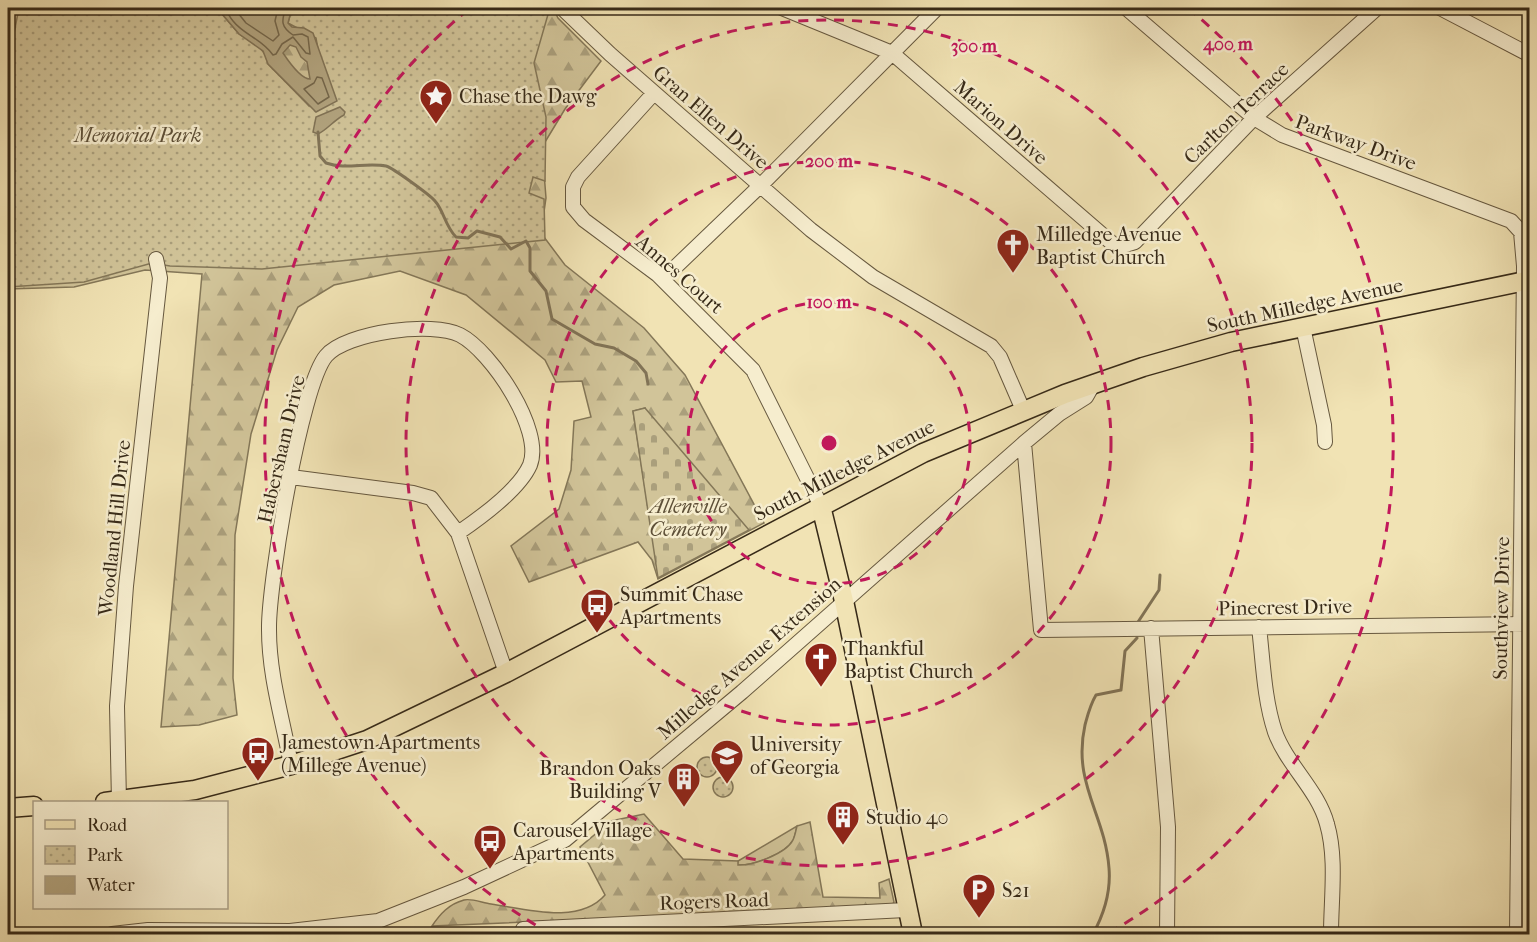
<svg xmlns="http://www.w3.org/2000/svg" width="1537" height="942" viewBox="0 0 1537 942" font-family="'IM FELL French Canon',serif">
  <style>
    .grass { fill: #d1c499; stroke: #847758; stroke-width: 1.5 }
    .forest { fill: url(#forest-firs); stroke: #847758; stroke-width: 1.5; fill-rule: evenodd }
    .cemetery { fill: url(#cemetery-stones); stroke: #847758; stroke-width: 1.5 }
    .park { fill: url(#park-dots); stroke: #847758; stroke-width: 1.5 }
    .water { fill: #b2a47f; stroke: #817356; stroke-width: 1.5; fill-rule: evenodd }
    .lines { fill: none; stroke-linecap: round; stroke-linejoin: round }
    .shore { stroke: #74674c; stroke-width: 1.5 }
    .stream { stroke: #817356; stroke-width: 3 }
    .minor-casing { stroke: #66583f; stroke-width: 16 }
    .major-casing { stroke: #372a18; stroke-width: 21 }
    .minor { stroke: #f6edce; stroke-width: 14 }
    .major { stroke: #f1e3b4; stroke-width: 18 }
    .ring { fill: none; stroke: #c2185b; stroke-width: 3; stroke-dasharray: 10 8 }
    .labels { text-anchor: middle; stroke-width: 5; stroke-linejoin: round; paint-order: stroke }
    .poi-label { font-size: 20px; fill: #372a18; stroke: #f6edce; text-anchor: start }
    .street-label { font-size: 20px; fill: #372a18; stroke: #f6edce }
    .park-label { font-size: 20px; font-style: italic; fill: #5e5038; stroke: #f6edce }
    .centre { fill: #c2185b; stroke: #f6edce; stroke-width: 3 }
    .ring-label { font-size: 18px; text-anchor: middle; font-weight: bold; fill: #c2185b; stroke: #f6edce; stroke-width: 5; stroke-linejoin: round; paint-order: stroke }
  </style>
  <defs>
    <pattern id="forest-firs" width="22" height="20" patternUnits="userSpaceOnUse" patternTransform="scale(1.5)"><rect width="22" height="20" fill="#d1c499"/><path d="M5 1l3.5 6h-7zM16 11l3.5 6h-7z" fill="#aa9f7c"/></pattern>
    <pattern id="cemetery-stones" width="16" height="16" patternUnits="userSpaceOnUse" patternTransform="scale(1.5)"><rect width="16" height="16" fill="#d1c499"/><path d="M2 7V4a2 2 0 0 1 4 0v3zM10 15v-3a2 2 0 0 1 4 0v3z" fill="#aa9f7c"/></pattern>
    <pattern id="park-dots" width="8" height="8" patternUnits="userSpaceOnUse" patternTransform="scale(1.5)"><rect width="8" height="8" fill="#d1c499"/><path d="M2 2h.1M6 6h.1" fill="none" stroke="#aa9f7c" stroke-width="1.8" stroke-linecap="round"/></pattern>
  </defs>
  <rect width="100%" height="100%" fill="#f1e3b4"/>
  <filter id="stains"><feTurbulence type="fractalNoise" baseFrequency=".00333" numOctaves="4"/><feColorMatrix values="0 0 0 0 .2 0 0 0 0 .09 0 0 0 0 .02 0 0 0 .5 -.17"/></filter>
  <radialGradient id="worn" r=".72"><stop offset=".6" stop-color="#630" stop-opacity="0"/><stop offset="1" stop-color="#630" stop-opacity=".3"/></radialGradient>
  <path class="grass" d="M797,826C796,830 795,836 793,840C785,854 752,866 737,865L738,861Z"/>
  <path class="forest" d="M12,8H553L558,18L601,61L565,109L542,147L546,198L541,233L565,265L644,328L685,375L764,523L658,579L652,560L638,542L529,582L511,546L559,509L571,470L574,421L591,417L582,381L556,382L545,360L466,295L400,271L334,285L298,307L277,350L251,434L235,535L233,678L237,715L199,725L161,727L202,274L145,270L74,287L8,289V28ZM645,408L659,578L633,411Z
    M644,814L683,859L738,861V865C752,866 786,854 793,840C795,836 796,830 797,826L810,822L823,897L880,898L879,883L889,879L894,902L891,907L432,926C440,914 449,904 464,900C471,898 483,903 491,904C526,909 579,925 605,895L580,847L611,821Z"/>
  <path class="cemetery" d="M645,408L749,530L658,578L633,411Z"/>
  <path class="park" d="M19,8H202L222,14L239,34L258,46L266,55L268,64L309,106L319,55L316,38L288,23L292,8H546L549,11L534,63L546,117L545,181L533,177L529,193L544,199L545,240L262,269L170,266L152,263L84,282L8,287V63Z
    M697 767a10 10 0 1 1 20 0a10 10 0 1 1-20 0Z
    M713 787a10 10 0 1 1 20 0a10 10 0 1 1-20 0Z"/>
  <path class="water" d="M202,8H292L288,23L292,27L304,28L313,33L337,101L316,112L268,64L263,51L239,34L222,14ZM290,45L296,47L301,57L307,62L310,79C301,79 289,62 283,53Z
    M340,107L345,112L344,115C334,120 327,130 318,134L313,132L316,117Z"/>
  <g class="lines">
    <path class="shore" d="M220,8C228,10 228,15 233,21C244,35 262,39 273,55L276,54L282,44L293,37L306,53L310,54L308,37L302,34L293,35C281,27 281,21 286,8
      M234,8L246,23L273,41L279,35L275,21L278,8
      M317,77L322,78L329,97L318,104L304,89L314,83Z"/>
    <path class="stream" d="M318,132L320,156L326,163C346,170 366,162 386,166C393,168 430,195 435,201C444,211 445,226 456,237L468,238L477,231L500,237L511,249L526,241L530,248V271L546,291L552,319L595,344L614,348L636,361L646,373L648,384
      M1138,622L1159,590L1160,575
      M1093,934C1104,914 1111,892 1109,868C1105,814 1072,783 1085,725C1088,714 1090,705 1096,695L1121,690L1125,651L1137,638"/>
    <g class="minor-casing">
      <path id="minor" d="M562,8L610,54L811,230L873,277L991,346L1000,357L1023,410
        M782,8L892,53L1113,244L1122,246L1135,242L1254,118L1377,8
        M1126,8L1254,118L1282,135L1511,221L1521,232L1524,266L1517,934
        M1440,8L1530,55
        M654,93L578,177L573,187V207L584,220L658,275L753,370L821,506
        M663,279L760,186L937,8
        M1303,327L1324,425L1325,442
        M1024,443L1041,630L1530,624
        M291,477L413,493L431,498L458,533L506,673
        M1259,627C1263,661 1264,699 1275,732C1287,765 1318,790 1327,824C1337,858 1331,899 1331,934
        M1151,628L1168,827L1167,934
        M291,765C283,720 269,676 269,630C268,586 301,386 326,356C346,332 433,321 460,335C491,351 544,430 530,465C519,490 480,518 458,533
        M119,802L117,706L126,586L160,278L156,259
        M523,929L906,910
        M112,934L148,930L290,931L378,921L464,887L565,840L742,692L1024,443L1059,414L1086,397L1094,383"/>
    </g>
    <g class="major-casing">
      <path id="major" d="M821,506L844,601L913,934
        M105,802L195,790L291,765L367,740L506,673L923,453L1065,394L1143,367L1231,342L1530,280
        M8,808L34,806"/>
    </g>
    <use href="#minor" class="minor"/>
    <use href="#major" class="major"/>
  </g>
  <g class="ring">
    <circle cx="829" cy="443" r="141"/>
    <circle cx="829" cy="443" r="282"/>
    <circle cx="829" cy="443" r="423"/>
    <path d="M551 934A564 564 0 0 1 470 8M1188 8A564 564 0 0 1 1107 934"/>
  </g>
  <defs>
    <g id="sight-pin" transform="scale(1.725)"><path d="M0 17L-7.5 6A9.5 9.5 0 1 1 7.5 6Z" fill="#8f2418" stroke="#f6edce"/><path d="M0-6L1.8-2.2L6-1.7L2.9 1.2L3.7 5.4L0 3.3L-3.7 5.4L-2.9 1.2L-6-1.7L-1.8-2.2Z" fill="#fff"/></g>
    <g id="church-pin" transform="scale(1.725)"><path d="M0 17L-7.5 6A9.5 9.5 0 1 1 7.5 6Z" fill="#8f2418" stroke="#f6edce"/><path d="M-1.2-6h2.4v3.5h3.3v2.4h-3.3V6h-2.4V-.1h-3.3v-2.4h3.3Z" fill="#fff"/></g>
    <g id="bus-pin" transform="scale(1.725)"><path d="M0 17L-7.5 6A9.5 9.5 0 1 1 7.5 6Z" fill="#8f2418" stroke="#f6edce"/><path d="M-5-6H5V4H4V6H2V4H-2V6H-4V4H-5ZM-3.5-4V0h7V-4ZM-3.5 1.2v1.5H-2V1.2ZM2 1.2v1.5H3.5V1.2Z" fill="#fff"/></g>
    <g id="university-pin" transform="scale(1.725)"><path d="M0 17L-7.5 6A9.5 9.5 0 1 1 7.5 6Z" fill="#8f2418" stroke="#f6edce"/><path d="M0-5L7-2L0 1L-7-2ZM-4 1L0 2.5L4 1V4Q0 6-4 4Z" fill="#fff"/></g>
    <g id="building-pin" transform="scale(1.725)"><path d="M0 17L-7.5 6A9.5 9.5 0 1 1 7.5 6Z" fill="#8f2418" stroke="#f6edce"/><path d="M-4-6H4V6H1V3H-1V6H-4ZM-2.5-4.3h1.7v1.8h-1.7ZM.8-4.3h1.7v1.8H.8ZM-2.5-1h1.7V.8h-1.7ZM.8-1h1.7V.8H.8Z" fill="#fff"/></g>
    <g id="parking-pin" transform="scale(1.725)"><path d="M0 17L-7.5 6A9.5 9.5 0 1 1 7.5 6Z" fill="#8f2418" stroke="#f6edce"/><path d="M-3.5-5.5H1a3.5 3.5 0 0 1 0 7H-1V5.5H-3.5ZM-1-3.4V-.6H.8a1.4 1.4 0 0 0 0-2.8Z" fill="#fff"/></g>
  </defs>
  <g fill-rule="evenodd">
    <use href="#sight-pin" x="436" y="96"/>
    <use href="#church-pin" x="1013" y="245"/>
    <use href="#bus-pin" x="597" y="605"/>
    <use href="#church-pin" x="821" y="659"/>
    <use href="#bus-pin" x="258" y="753"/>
    <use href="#university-pin" x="727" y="756"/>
    <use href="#building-pin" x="684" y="779"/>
    <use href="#building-pin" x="843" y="817"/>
    <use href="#bus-pin" x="490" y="841"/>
    <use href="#parking-pin" x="979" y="890"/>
  </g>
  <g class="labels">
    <g class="poi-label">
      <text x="459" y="103">Chase the Dawg</text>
      <text x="1036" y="241">Milledge Avenue<tspan x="1036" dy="23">Baptist Church</tspan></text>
      <text x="620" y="601">Summit Chase<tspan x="620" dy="23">Apartments</tspan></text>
      <text x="844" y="655">Thankful<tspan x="844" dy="23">Baptist Church</tspan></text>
      <text x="281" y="749">Jamestown Apartments<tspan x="281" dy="23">(Millege Avenue)</tspan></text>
      <text x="750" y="751">University<tspan x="750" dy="23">of Georgia</tspan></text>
      <text x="661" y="775" text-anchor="end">Brandon Oaks<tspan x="661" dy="23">Building V</tspan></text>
      <text x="866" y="824">Studio 40</text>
      <text x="513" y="837">Carousel Village<tspan x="513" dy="23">Apartments</tspan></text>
      <text x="1002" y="897">S21</text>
    </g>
    <g class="street-label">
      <text transform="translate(1236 113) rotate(-44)" y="7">Carlton Terrace</text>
      <text transform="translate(711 117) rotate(41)" y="7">Gran Ellen Drive</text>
      <text transform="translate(1001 122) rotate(41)" y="7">Marion Drive</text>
      <text transform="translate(1356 142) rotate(20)" y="7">Parkway Drive</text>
      <text transform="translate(680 274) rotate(41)" y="7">Annes Court</text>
      <text transform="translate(1305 305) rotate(-12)" y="7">South Milledge Avenue</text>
      <text transform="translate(281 449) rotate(-77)" y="7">Habersham Drive</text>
      <text transform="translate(844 470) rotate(-27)" y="7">South Milledge Avenue</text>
      <text transform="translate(114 528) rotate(-84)" y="7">Woodland Hill Drive</text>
      <text transform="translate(1285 607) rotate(-1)" y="7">Pinecrest Drive</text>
      <text transform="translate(1501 608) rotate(-89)" y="7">Southview Drive</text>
      <text transform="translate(749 658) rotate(-41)" y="7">Milledge Avenue Extension</text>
      <text transform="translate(714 901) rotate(-2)" y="7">Rogers Road</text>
    </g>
    <g class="park-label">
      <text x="138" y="142">Memorial Park</text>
      <text x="688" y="513">Allenville<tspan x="688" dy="23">Cemetery</tspan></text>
    </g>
  </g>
  <circle cx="829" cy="443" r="9" class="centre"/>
  <g class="ring-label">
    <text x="1228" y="50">400 m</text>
    <text x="974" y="52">300 m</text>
    <text x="829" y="167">200 m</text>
    <text x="829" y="308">100 m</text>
  </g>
  <rect width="1537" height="942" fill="none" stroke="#f1e3b4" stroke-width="30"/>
  <rect x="9" y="9" width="1519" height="924" fill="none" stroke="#372a18" stroke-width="3"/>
  <rect x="15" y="15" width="1507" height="912" fill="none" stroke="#372a18" stroke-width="1.5"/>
  <rect x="33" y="801" width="195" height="108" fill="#f6edce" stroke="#aa9f85" stroke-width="1.5"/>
  <rect x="45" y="820" width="30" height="9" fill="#f1e3b4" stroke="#aa9f85" stroke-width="1.5"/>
  <text x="87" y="831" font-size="18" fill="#372a18">Road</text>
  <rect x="45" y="846" width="30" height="18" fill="url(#park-dots)" stroke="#aa9f85" stroke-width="1.5"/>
  <text x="87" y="861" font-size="18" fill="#372a18">Park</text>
  <rect x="45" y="876" width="30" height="18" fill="#b2a47f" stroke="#aa9f85" stroke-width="1.5"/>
  <text x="87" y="891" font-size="18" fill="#372a18">Water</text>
  <rect width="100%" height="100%" filter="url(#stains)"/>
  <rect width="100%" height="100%" fill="url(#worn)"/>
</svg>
